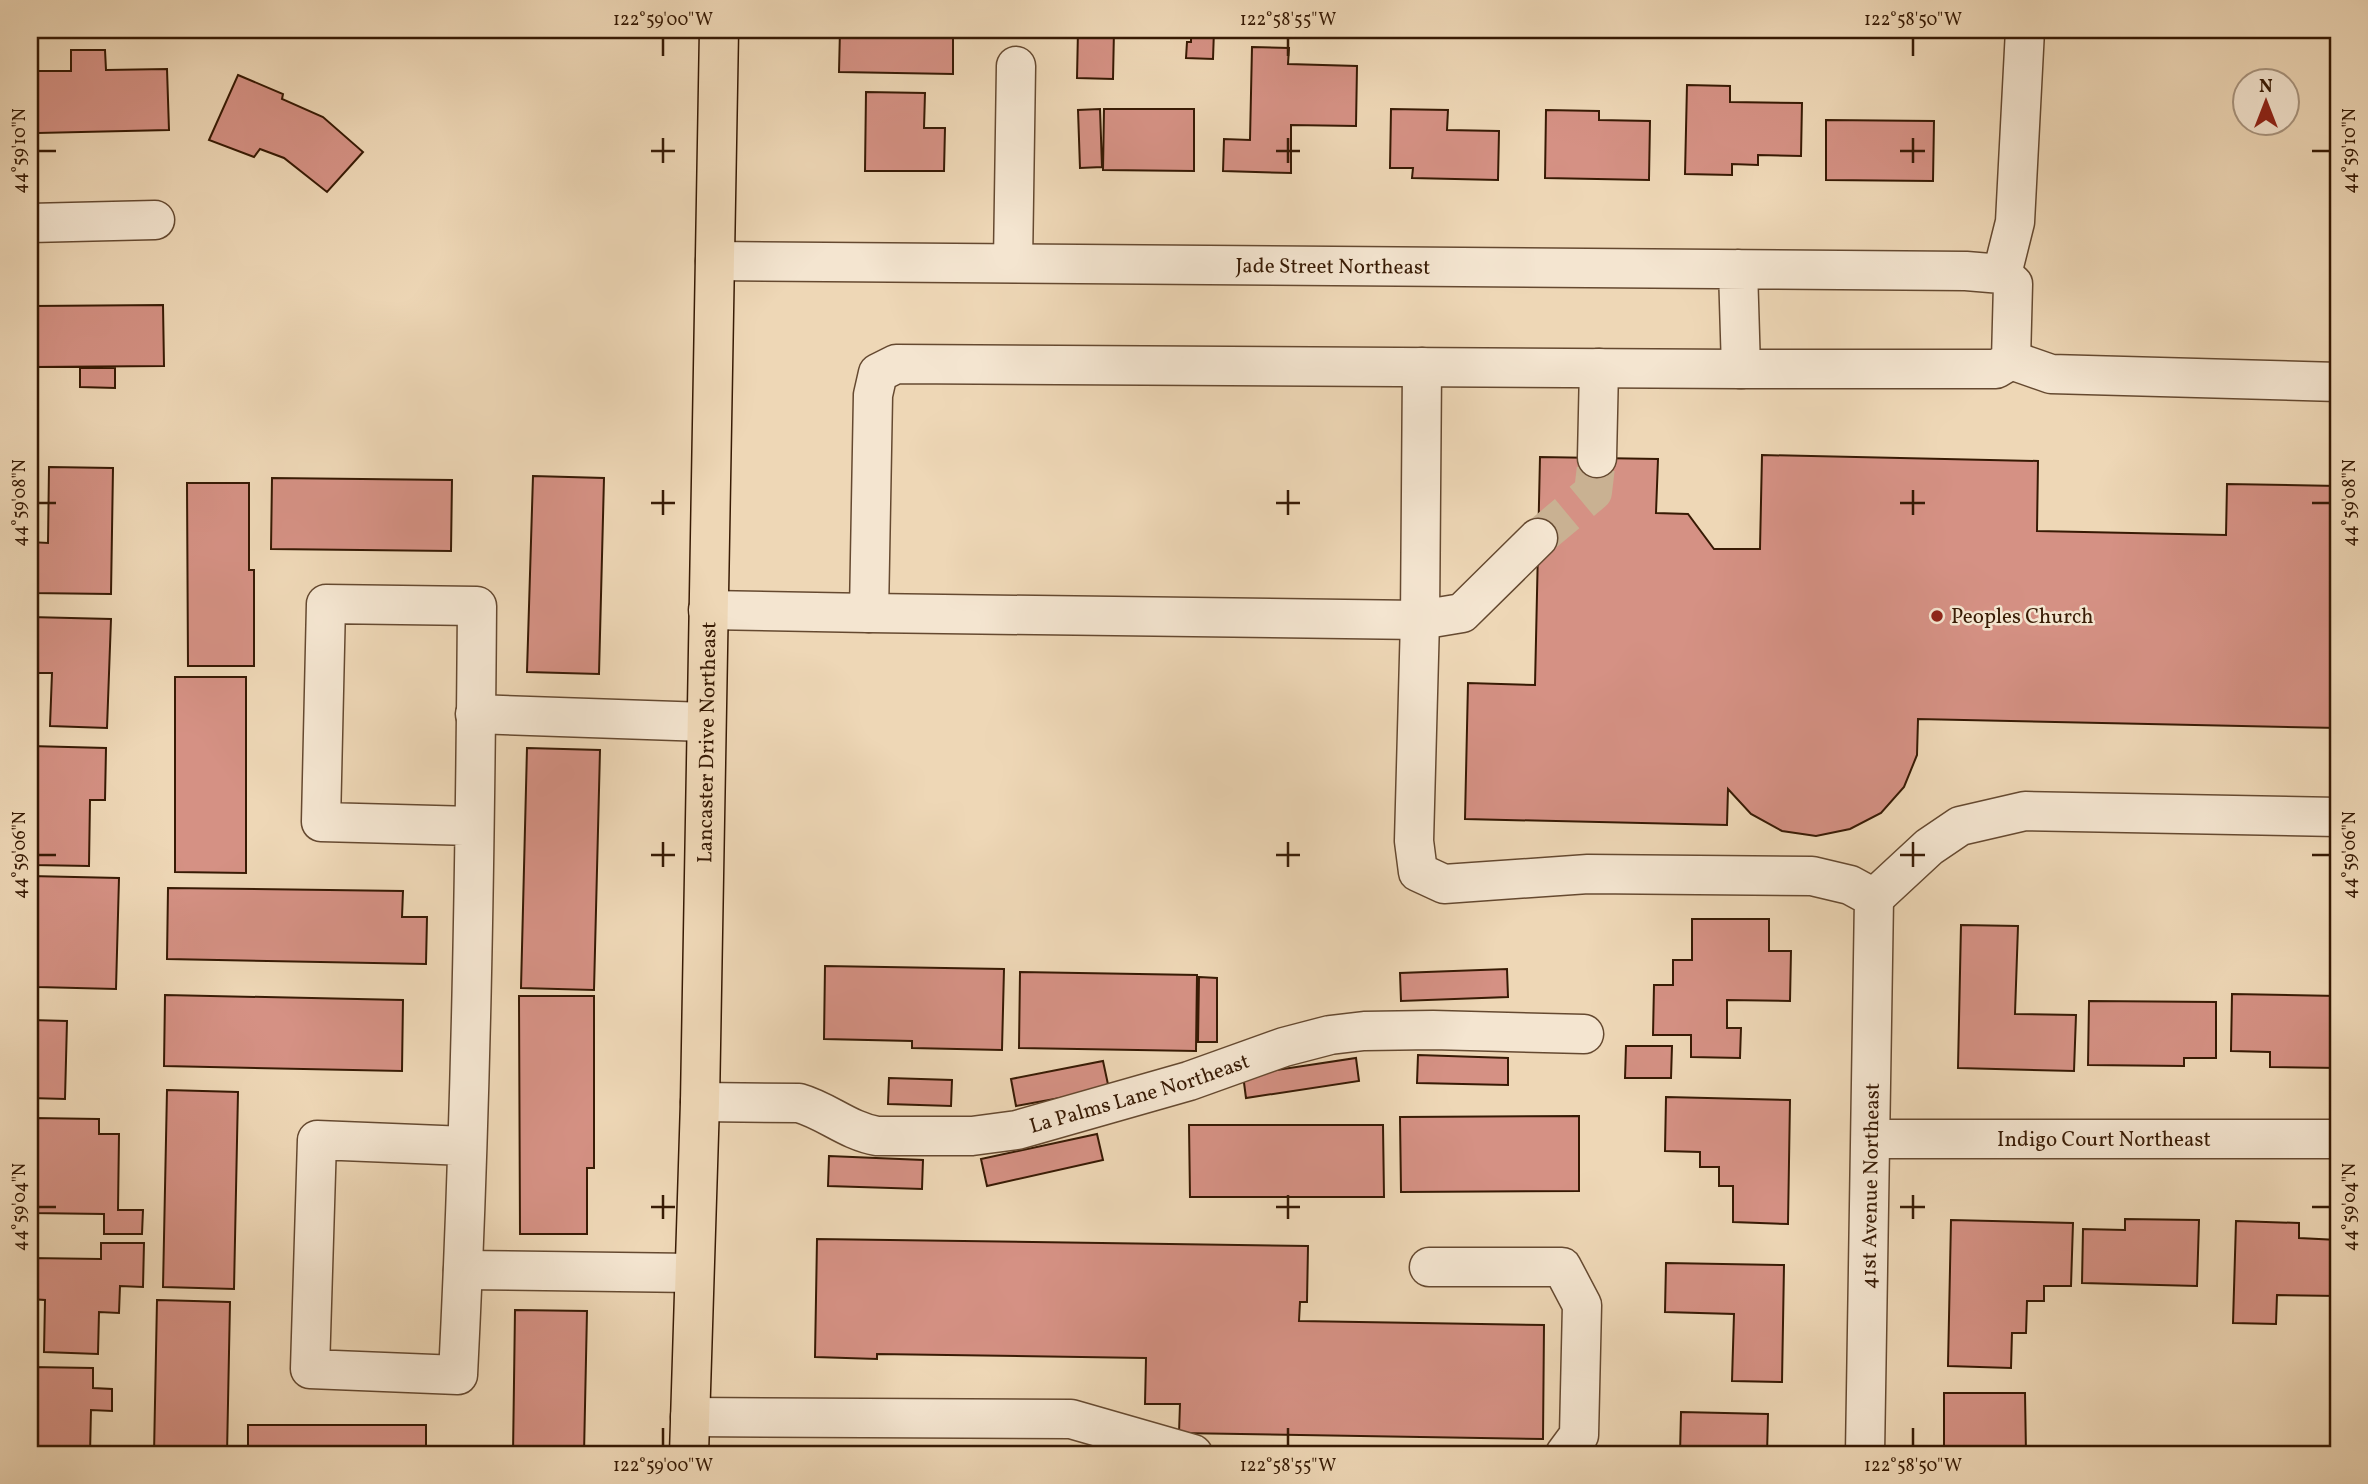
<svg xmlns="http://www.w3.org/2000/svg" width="2368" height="1484" viewBox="0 0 2368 1484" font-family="Vollkorn,serif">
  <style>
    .building { fill: #d59184; stroke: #371a04; stroke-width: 2 }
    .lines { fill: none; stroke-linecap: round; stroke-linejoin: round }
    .minor-tunnel { stroke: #c9b192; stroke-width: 38; stroke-dasharray: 38 19; stroke-linecap: butt }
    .minor-casing { stroke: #654930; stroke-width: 41 }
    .major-casing { stroke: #371a04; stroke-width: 41 }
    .minor { stroke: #f4e5d0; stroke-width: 38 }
    .major { stroke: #eed7b6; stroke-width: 38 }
    .ticks { fill: none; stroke: #371a04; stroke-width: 2.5 }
    .poi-dot { fill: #8f2418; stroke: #f4e5d0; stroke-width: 2.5 }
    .labels { text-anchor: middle; stroke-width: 5; stroke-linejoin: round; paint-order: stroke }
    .street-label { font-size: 21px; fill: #371a04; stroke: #f4e5d0 }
    .poi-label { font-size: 21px; fill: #371a04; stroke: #f4e5d0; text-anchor: start }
    .neatline { fill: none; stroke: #371a04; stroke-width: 2.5 }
    .ticks-label { font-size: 18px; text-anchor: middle; fill: #371a04 }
  </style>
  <rect width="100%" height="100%" fill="#eed7b6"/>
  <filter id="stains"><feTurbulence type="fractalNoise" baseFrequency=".00286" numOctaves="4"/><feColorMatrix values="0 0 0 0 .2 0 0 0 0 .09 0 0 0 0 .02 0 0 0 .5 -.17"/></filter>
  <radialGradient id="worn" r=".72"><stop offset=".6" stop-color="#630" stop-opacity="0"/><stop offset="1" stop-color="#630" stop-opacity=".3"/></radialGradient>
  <path class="building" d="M840,30H953V74L839,72Z
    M1078,30H1114L1113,79L1077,78Z
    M1191,30H1214L1213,59L1186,58L1187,42H1191Z
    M1625,30H1660V38L1625,37Z
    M1252,47L1289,48L1288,64L1357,66L1356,126L1291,125V173L1223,171L1224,139L1250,140Z
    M71,50H105L106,70L167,69L169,130L38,133L37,71H71Z
    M238,75L283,94L282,99L323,117L363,152L327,192L284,158L260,149L254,157L209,140Z
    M1687,85L1730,86V102L1802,103L1801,156L1758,155V165L1732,164V175L1685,174Z
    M866,92L925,93L924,128H945L944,171H865Z
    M1100,109L1102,167L1080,168L1078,110Z
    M1104,109H1194V171L1103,170Z
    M1391,109L1448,110L1447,130L1499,131L1498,180L1412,178L1413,168H1390Z
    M1546,110L1599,111V120L1650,121L1649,180L1545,178Z
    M1826,120L1934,121L1933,181L1826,180Z
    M163,305L164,366L32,367V306Z
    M80,368H115V388L80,387Z
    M1762,455L2038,461L2037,531L2226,535L2227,484L2338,486V728L1918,719L1917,755L1904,787L1881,813L1850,829L1816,836L1782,831L1751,814L1728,789L1727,825L1465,819L1468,683L1535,685L1540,457L1658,459L1656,513L1688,514L1714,549H1760Z
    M49,467L113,468L111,594L30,593V542L48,543Z
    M533,476L604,478L599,674L527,672Z
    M272,478L452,480L451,551L271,549Z
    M187,483H249V570H254V666H188Z
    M30,617L111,619L107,728L50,726L52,673H30Z
    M175,677H246V873L175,872Z
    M30,746L106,748L105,800H90L89,866L32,865L34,792H30Z
    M527,748L600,750L594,990L521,988Z
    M30,876L119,878L116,989L37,987L38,923L30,922Z
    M168,888L403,891L402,917H427L426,964L167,959Z
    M1692,919H1769V951H1791L1790,1001L1727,1000V1028H1741L1740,1058L1691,1057V1035H1653L1654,985H1673V960H1692Z
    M1961,925L2018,926L2015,1014L2076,1015L2074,1071L1958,1068Z
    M825,966L1004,969L1002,1050L912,1048V1041L824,1039Z
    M1507,969L1508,997L1401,1001L1400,973Z
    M1020,972L1197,975L1196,1051L1019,1048Z
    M1199,977L1217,978V1042H1198Z
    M2232,994L2338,996V1068L2270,1067V1052L2231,1051Z
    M165,995L403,1000L402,1071L164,1066Z
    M519,996H594V1168H587V1234H520Z
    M2089,1001L2216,1002V1058H2184V1066L2088,1065Z
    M30,1020L67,1021L65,1099L30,1098Z
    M1626,1046H1672L1671,1078H1625Z
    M1418,1055L1508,1058V1085L1417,1083Z
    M1356,1058L1359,1081L1246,1098L1243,1075Z
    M1103,1061L1109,1089L1016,1106L1011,1079Z
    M889,1078L952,1080L951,1106L888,1104Z
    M167,1090L238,1092L234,1289L163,1287Z
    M1666,1097L1790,1100L1788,1224L1733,1222V1186H1719V1167H1700V1152L1665,1151Z
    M1579,1116V1191L1401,1192L1400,1117Z
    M33,1118L99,1119V1134H119L118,1210H143L142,1234H104V1214L30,1213Z
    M1189,1125H1383L1384,1197H1190Z
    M1097,1134L1103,1160L987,1186L981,1159Z
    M829,1156L923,1160L922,1189L828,1186Z
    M2125,1219L2199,1220L2197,1286L2082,1283L2083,1229L2125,1230Z
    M1951,1220L2073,1223L2071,1286H2044V1301H2027L2026,1333H2012L2011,1368L1948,1366Z
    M2236,1221L2299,1223V1238L2338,1240V1296L2277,1295L2276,1324L2233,1323Z
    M817,1239L1308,1246L1307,1302H1300L1299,1321L1544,1325L1543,1439L1179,1433L1180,1404H1145L1146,1358L877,1354V1359L815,1357Z
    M101,1243H144L143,1287L120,1286L119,1313L99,1312L98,1354L44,1352L45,1300L30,1299V1258L101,1259Z
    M1666,1263L1784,1265L1782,1382L1732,1381L1734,1314L1665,1312Z
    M157,1300L230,1302L227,1454H154Z
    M515,1310L587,1311L584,1454H513Z
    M30,1367L93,1368V1388L112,1389V1411L91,1410L90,1454H30Z
    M1944,1393H2025L2026,1454H1944Z
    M1681,1412L1768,1414L1767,1454H1680Z
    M248,1425H426V1454H248Z"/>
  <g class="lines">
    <path class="minor-tunnel" d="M1538,538L1593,492L1597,458"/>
    <g class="minor-casing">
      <g id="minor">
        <path d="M30,223L155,220"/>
        <path id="s1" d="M715,261L1966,271L2002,274L2013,284L2011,360L1996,369H1741L1738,269"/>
        <path d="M1013,263L1016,66"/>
        <path d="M2002,274L2015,222L2025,30"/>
        <path d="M2011,360L2051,374L2338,382"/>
        <path d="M1422,367L1420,620L1462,613L1538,538"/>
        <path d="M1597,458L1599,368"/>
        <path d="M708,610L869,613L873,395L878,373L896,364L1741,369"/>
        <path d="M869,613L1420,620L1414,841L1418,872L1444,884L1588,874L1812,876L1850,885L1874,898L1865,1454"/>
        <path d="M475,714L706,722"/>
        <path d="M1874,898L1929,847L1960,826L2025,811L2338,817"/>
        <path id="s2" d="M700,1102L799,1103C827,1111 848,1131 877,1136H972L1017,1130L1189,1081L1284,1047L1330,1035L1364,1031L1433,1030L1584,1034"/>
        <path id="s3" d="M1871,1139H2338"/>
        <path d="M466,1146L317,1140L310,1369L458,1375C471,1119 475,862 477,606L326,604L321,822L473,826"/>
        <path d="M1429,1267H1562L1582,1305L1579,1435L1565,1454"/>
        <path d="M463,1270L693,1273"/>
        <path d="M690,1417L1071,1419L1193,1454"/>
      </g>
    </g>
    <g class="major-casing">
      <g id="major">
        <path id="s4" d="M689,1454L700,1102L719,30"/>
      </g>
    </g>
    <use href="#minor" class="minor"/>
    <use href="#major" class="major"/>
  </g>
  <path class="ticks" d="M663,38V56M1288,38V56M1913,38V56M663,138V163M1288,138V163M1913,138V163M38,151H56M651,151H675M1276,151H1300M1900,151H1925M2312,151H2330M663,490V515M1288,490V515M1913,490V515M38,503H56M651,503H675M1276,503H1300M1900,503H1925M2312,503H2330M663,842V867M1288,842V867M1913,842V867M38,855H56M651,855H675M1276,855H1300M1900,855H1925M2312,855H2330M663,1195V1219M1288,1195V1219M1913,1195V1219M38,1207H56M651,1207H675M1276,1207H1300M1900,1207H1925M2312,1207H2330M663,1428V1446M1288,1428V1446M1913,1428V1446"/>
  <circle class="poi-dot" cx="1937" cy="616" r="7"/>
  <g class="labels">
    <g class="street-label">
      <text dy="7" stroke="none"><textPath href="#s1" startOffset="618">Jade Street Northeast</textPath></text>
      <text dy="7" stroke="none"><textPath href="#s4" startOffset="712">Lancaster Drive Northeast</textPath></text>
      <text dy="7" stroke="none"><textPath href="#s2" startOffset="452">La Palms Lane Northeast</textPath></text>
      <text dy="7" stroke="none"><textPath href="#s3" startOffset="233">Indigo Court Northeast</textPath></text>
      <text transform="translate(1870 1186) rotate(-89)" y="7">41st Avenue Northeast</text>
    </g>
    <g class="poi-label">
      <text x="1951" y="623">Peoples Church</text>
    </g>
  </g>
  <rect width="2368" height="1484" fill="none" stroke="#eed7b6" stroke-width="77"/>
  <g transform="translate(2266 102)"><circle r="33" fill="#f4e5d0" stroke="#a8947e" stroke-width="2"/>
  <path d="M0-5L12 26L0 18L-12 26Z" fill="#8f2418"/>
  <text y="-10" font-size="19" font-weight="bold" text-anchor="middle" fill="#371a04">N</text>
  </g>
  <rect x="38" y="38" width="2292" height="1408" class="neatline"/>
  <g class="ticks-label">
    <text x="663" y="25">122°59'00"W</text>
    <text x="1288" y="25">122°58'55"W</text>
    <text x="1913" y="25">122°58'50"W</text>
    <text transform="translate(19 151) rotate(-90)" y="6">44°59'10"N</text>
    <text transform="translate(2349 151) rotate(-90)" y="6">44°59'10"N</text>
    <text transform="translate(19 503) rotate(-90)" y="6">44°59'08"N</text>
    <text transform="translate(2349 503) rotate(-90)" y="6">44°59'08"N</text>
    <text transform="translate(19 855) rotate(-90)" y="6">44°59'06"N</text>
    <text transform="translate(2349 855) rotate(-90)" y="6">44°59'06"N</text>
    <text transform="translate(19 1207) rotate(-90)" y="6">44°59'04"N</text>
    <text transform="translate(2349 1207) rotate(-90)" y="6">44°59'04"N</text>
    <text x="663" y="1471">122°59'00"W</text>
    <text x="1288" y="1471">122°58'55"W</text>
    <text x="1913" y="1471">122°58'50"W</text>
  </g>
  <rect width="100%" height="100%" filter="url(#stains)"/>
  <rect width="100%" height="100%" fill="url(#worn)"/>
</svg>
